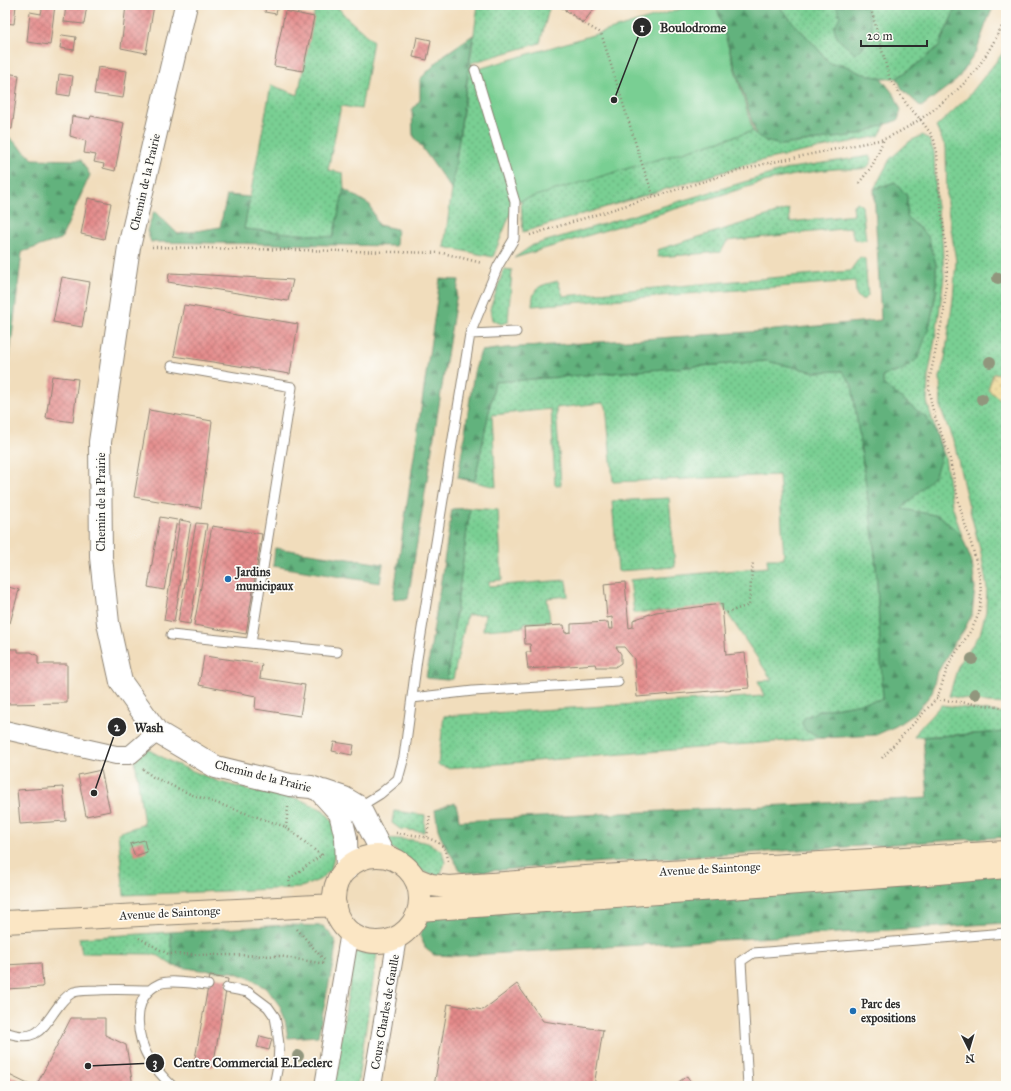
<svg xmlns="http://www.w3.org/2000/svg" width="1011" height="1091" viewBox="0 0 1011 1091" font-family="'IM FELL Great Primer',serif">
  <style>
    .green { fill: url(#green-dots); stroke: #527d5f }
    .forest { fill: url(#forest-firs); stroke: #466e54 }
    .sand { fill: url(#sand-dots); stroke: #8c8264 }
    .pitch { fill: #79cf93; stroke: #527d5f }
    .building { fill: url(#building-cross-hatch) }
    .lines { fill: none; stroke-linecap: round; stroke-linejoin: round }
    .service-casing { stroke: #8e8474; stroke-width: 11 }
    .minor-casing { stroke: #8e8474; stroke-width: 20 }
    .tertiary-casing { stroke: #8e8474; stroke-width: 24 }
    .secondary-casing { stroke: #8e8474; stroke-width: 24 }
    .path { stroke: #8e8474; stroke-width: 2.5; stroke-dasharray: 1 3; stroke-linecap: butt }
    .service { stroke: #fff; stroke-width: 9 }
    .minor { stroke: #fff; stroke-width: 18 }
    .tertiary { stroke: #fff; stroke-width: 22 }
    .secondary { stroke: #fbe6c4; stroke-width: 22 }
    .tree { fill: #91967d }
    .poi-dot { fill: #1f6fb2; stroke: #fdfcf7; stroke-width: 1.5 }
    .labels { text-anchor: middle; stroke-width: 3.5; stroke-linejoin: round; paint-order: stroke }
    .street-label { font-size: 12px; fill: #2b2b2b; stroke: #fdfcf7 }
    .poi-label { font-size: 12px; font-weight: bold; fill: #2b2b2b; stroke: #fdfcf7; text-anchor: start }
    .leader { fill: none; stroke: #2b2b2b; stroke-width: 1.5 }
    .callout-dot { fill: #2b2b2b; stroke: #fdfcf7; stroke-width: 1.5 }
    .mark-label { font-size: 12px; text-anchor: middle; font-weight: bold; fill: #fff }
    .callout-label { font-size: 13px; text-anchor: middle; font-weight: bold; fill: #2b2b2b; stroke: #fdfcf7; stroke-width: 3.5; stroke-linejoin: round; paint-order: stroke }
  </style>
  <defs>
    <pattern id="green-dots" width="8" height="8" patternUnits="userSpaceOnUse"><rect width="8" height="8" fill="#79cf93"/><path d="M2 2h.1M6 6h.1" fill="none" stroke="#63a878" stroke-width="1.8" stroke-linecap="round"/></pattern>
    <pattern id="forest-firs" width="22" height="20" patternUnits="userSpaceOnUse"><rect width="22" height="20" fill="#62b27d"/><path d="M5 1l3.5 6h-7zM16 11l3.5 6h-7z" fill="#519167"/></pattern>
    <pattern id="sand-dots" width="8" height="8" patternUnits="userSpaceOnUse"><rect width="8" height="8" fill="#eeda9e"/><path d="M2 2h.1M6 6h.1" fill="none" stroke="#cb8" stroke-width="1.8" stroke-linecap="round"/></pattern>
    <pattern id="building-cross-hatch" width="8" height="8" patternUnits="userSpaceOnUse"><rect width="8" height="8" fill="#e48a8a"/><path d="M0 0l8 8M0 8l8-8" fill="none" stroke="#b97171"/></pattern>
  </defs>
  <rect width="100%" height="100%" fill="#fdfcf7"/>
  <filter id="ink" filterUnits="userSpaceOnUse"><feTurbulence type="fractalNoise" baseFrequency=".025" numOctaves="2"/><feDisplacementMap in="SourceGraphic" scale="8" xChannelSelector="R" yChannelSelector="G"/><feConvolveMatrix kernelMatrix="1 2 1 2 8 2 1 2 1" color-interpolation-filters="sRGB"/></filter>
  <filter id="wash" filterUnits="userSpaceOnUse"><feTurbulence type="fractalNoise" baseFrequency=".012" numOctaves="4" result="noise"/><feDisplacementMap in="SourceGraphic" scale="16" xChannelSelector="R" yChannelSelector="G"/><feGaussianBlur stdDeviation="0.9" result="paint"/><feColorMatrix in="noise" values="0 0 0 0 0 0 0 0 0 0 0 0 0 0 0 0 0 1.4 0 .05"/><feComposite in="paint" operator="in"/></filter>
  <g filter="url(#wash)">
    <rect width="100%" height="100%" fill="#f1ddbc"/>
    <path class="green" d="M316,5H336L347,18L373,41L361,109L341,106L328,170L343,173L344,189L333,237L244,229L271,85L298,95Z
      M478,5H550L540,43L471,63L475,70L515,202L493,257L444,247Z
      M778,5H957L939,46L923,60L897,78H881L860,73L842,64H830C814,42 795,26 778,5Z
      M1006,44V704L988,703L949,696L959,663L980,634L986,611L987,587L981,553L964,487L955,446L941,409L940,376L945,358L953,299L956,261L947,203L946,148L936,127L968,97L1002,54Z
      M886,124L879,136L759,161L523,232L521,200L753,131L756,135L781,145L857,135Z
      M923,135L929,140L934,152L936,200L942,240L944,277L937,328L928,377L927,402L937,436L945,457L952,505L962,536L940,516L901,509L913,497L883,384V375L901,371L930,324L936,294V264L928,236L907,217V196L895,182L874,189L890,159L910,141Z
      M870,156L872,159L868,167C857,171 846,168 835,169C812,171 789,176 767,181L514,258L533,245L791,168Z
      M858,202L862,206L866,240L861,241L854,239L851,228L727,241L721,252L658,257L657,250L789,209L790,222L854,215L853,205Z
      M860,257L865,259L868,296L865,299H860L856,294L855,281L532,306C533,285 540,286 558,281L563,296L850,271Z
      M504,269L512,270L508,322L501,324L492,320L490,309Z
      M767,361L815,372L842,371L852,385L872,528L876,565L883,699L818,711L806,731L823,738L448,768L438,765L444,716L764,696L758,681L772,680L722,605L656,612L634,613L630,580L768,567L767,559H784L779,475L613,482L606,406L602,403L556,408L561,485H555L551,409L492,415L496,487L458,478L475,480L495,382Z
      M669,498L675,567L618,571L612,501Z
      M470,508L498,510L502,580L489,581V586L566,580L568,596L547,598L550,621L524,623V627L483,630L485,614L467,615L453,679L447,680Z
      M941,705L1006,713V732L914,737L919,729Z
      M147,749L173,763L220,782L246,789L299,799L323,810L332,820L338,836L331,870L319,880L299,888L124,895L118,833L144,824L135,761Z
      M394,811L425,815L424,832L400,829L392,823Z
      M384,838L413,840L428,843L442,851L445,863L440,876L424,872L388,845Z
      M170,932L173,966L159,956L151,954L82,953L79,938Z
      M355,952L377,954L357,1086H333Z"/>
    <path class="forest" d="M716,5H778C795,26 814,42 830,64H842L860,73L881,78L895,96L901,110L898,120L857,135L781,145L768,142L756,135Z
      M818,5H865C874,29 877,38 855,54L838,39L834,28L840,16L836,6L821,8Z
      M957,5H994L986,24L976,52L957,80L921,107L902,89L897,78L923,60L939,46Z
      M473,35L452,190L413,135L412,110L420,100V79L444,55Z
      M5,137H9L33,159L81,160L90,175L61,239L22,252L5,397Z
      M895,182L907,196V217L928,236L936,264V291L930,324L918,358L901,371L883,375V384L927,418L937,436L942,454L935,475L902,509L940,516L962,536L972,562L975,588L972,614L962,634L955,642L936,675L932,693L915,713L896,726L876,735L823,738L806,731L802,724L804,718L818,711L883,699L876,565L872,528L852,385L842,371L815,372L766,361L495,382L475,480L458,478L474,372L481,351L506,348L764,331L881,320L874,189Z
      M344,189L370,205L378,225L397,229L396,246L151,242L147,231L154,211L178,234L220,227L227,195L250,197L244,229L333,237Z
      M440,279L459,280L408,599H393Z
      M470,508L447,680L426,678L452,509Z
      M275,548L383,564L380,583L273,566Z
      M1006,732V837L605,862L462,873L443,842L438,829L435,810L455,802L458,812L459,821L928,798L923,737Z
      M1006,873V923L456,956L434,955L426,949L420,936L423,923L434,915Z
      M287,925L323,926L331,934L336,943L334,959L318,1036L288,1038L285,1020L280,1006L267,989L249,978L233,972L200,970L173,966L170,932Z"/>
    <path class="sand" d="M1006,372V403L988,390L993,374Z"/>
    <path class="pitch" d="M694,5H716L753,131L515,202L475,70Z"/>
    <g id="blocks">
      <path class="building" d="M5,5H16L14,24L5,23Z
        M43,5H55L50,45L27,42L30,12L41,14Z
        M66,5H87L84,24L64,22Z
        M126,5H154L146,53L121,48Z
        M266,5H278L276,14L265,12Z
        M559,5H597L583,23Z
        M285,11L314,17L303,71L274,66Z
        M62,35L76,37L74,50L60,48Z
        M417,37L431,40L427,60L413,57Z
        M98,67L127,71L123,98L94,94Z
        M5,73L19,75L12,129L5,128Z
        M59,74L73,76L70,96L57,94Z
        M72,116L90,119L91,116L124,123L115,171L103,168L104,164L94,162L96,155L84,153L86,141L70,136Z
        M88,198L111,203L104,239L81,234Z
        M169,273L192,274L293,280L288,301L168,282Z
        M62,277L90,282L82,327L53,322Z
        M184,305L298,324L290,374L174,356Z
        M52,376L78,379L73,422L46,418Z
        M149,410L212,421L201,508L134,497Z
        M160,517L177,520L164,590L148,587Z
        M180,520L191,522L174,622L164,620Z
        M196,523L207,524L190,624L178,622Z
        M212,526L262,534L246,634L194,625Z
        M625,582L629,628L633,627V620L656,612L722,604L726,655L745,653L749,688L637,697L634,659L624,647H616L621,654V663L615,667H596L595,664L528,669L526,652H531L530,644H525L524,627L564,625L565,633L571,632V624L608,622L609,629H613L612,617L607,618L604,584Z
        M5,586L19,590L10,623L5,621Z
        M5,649H18V652H31L38,656V664H67V703L5,704Z
        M204,656L262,664L260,678L305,685L300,716L255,709L256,696L199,685Z
        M334,742L354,745L352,755L332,751Z
        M101,770L110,811L86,816L78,775Z
        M63,787L66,821L20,824L17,790Z
        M144,840L147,852L135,856L130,844Z
        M41,963L43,987L5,989V965Z
        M210,976L228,979L213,1067L194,1064Z
        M517,984L543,1021L603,1030L594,1086H434L448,1004L483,1010Z
        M71,1018H105V1035L126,1045L133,1086H36Z
        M260,1036L272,1039L269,1050L257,1047Z
        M5,1073L32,1086H5Z
        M687,1076L693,1086H673Z"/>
    </g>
  </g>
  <g filter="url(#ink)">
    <use href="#blocks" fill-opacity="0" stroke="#8e8474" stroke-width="1"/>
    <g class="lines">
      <g class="service-casing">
        <path id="service" d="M470,334L498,266L514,239L515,202L475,70
          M172,366L292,387L251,643
          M171,635L337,652
          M412,698L473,691L618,682
          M359,807L380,794L398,779L404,757L417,659L470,334L516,332
          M227,988L248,992L268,1007L275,1017L277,1028L279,1045L278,1065L274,1086
          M5,1032C39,1044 42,1027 60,1004C64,999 67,995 74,992C81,990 90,990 98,990C116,989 133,990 150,990
          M172,1086C164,1078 156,1070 150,1060C136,1039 130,997 159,984C169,979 196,984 208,985
          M748,1086L741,961L753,953L1006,933"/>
      </g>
      <g class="minor-casing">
        <path id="minor" d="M5,730L116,755H130L157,732
          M324,1086L350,932
          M372,1086L397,938"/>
      </g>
      <g class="tertiary-casing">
        <path id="tertiary" d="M186,5L129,247L100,442L101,557L108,623L121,682L157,732L216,767L290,785L311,787L319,790L340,813L346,838L347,869
          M323,791L344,798L359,807L384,856"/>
      </g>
      <g class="secondary-casing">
        <path id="secondary" d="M334 899a43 43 0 1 1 86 0a43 43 0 1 1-86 0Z
          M416,879L431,885L449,887L586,877L1006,852
          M419,910L926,874L1006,867
          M5,922L335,905"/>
      </g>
      <path class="path" d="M559,5L583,23L601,33L642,164L654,197
        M870,5L890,80L908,106L920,119L931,134L934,140L937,152L940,199L946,250L947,268L944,311L929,381C929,412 941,428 949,456C951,462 951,468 953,474C956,491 960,508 965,524C973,551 984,578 980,607C976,629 960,644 950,663C944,674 942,688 936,699
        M859,183L872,166L884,139
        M530,235L734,172L764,164L884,139C913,127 948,101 969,78C985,60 996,38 1006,18
        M152,247L443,253L482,263
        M723,614L749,605L753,561
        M882,758L936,699L1006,708
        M143,769L153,777L190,794L286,827
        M288,807L286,827L322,856
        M396,833C412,835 443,836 447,855C448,858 448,861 448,864
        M427,837L430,814
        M290,886L289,879L323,854
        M297,929L324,960
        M139,938L168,954L279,956L325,964"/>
      <use href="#service" class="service"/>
      <use href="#minor" class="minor"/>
      <use href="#tertiary" class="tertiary"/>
      <use href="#secondary" class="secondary"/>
    </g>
    <g class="tree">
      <circle cx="998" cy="278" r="6"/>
      <circle cx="990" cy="362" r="6"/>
      <circle cx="982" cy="399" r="6"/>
      <circle cx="972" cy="659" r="6"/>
      <circle cx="975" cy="694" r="6"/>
      <circle cx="298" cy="1056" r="6"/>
    </g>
  </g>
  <g class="poi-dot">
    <circle cx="228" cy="579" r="4"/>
    <circle cx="853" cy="1011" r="4"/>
  </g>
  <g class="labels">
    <g class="street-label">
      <text transform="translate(145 182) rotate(-77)" y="4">Chemin de la Prairie</text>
      <text transform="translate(101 502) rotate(-90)" y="4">Chemin de la Prairie</text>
      <text transform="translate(263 776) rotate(14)" y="4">Chemin de la Prairie</text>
      <text transform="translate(710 869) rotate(-3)" y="4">Avenue de Saintonge</text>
      <text transform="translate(170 913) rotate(-3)" y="4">Avenue de Saintonge</text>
      <text transform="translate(385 1012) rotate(-80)" y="4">Cours Charles de Gaulle</text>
    </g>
    <g class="poi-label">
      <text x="236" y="576">Jardins<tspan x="236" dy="14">municipaux</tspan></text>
      <text x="861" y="1008">Parc des<tspan x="861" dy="14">expositions</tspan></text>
    </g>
  </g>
  <path class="leader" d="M614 100L642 27M94 793L117 727M88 1066L155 1063"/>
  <g class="callout-dot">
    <circle cx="614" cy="100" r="4"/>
    <circle cx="94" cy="793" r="4"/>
    <circle cx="88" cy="1066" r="4"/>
    <circle cx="642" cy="27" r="10"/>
    <circle cx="117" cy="727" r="10"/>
    <circle cx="155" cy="1063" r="10"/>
  </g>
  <g class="mark-label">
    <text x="642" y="32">1</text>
    <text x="117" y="731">2</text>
    <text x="155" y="1067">3</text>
  </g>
  <g class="callout-label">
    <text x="693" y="32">Boulodrome</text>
    <text x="149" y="732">Wash</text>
    <text x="253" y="1067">Centre Commercial E.Leclerc</text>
  </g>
  <rect width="1011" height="1091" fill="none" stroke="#fdfcf7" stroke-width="20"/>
  <g transform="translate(969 1049) rotate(175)" stroke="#fdfcf7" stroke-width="3" paint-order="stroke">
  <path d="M0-3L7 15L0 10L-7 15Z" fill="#2b2b2b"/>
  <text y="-6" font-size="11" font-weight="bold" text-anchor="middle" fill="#2b2b2b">N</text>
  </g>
  <path d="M861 40v6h66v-6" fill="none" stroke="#2b2b2b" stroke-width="2"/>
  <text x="867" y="40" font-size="12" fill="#2b2b2b" stroke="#fdfcf7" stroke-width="3" paint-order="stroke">20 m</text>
</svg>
